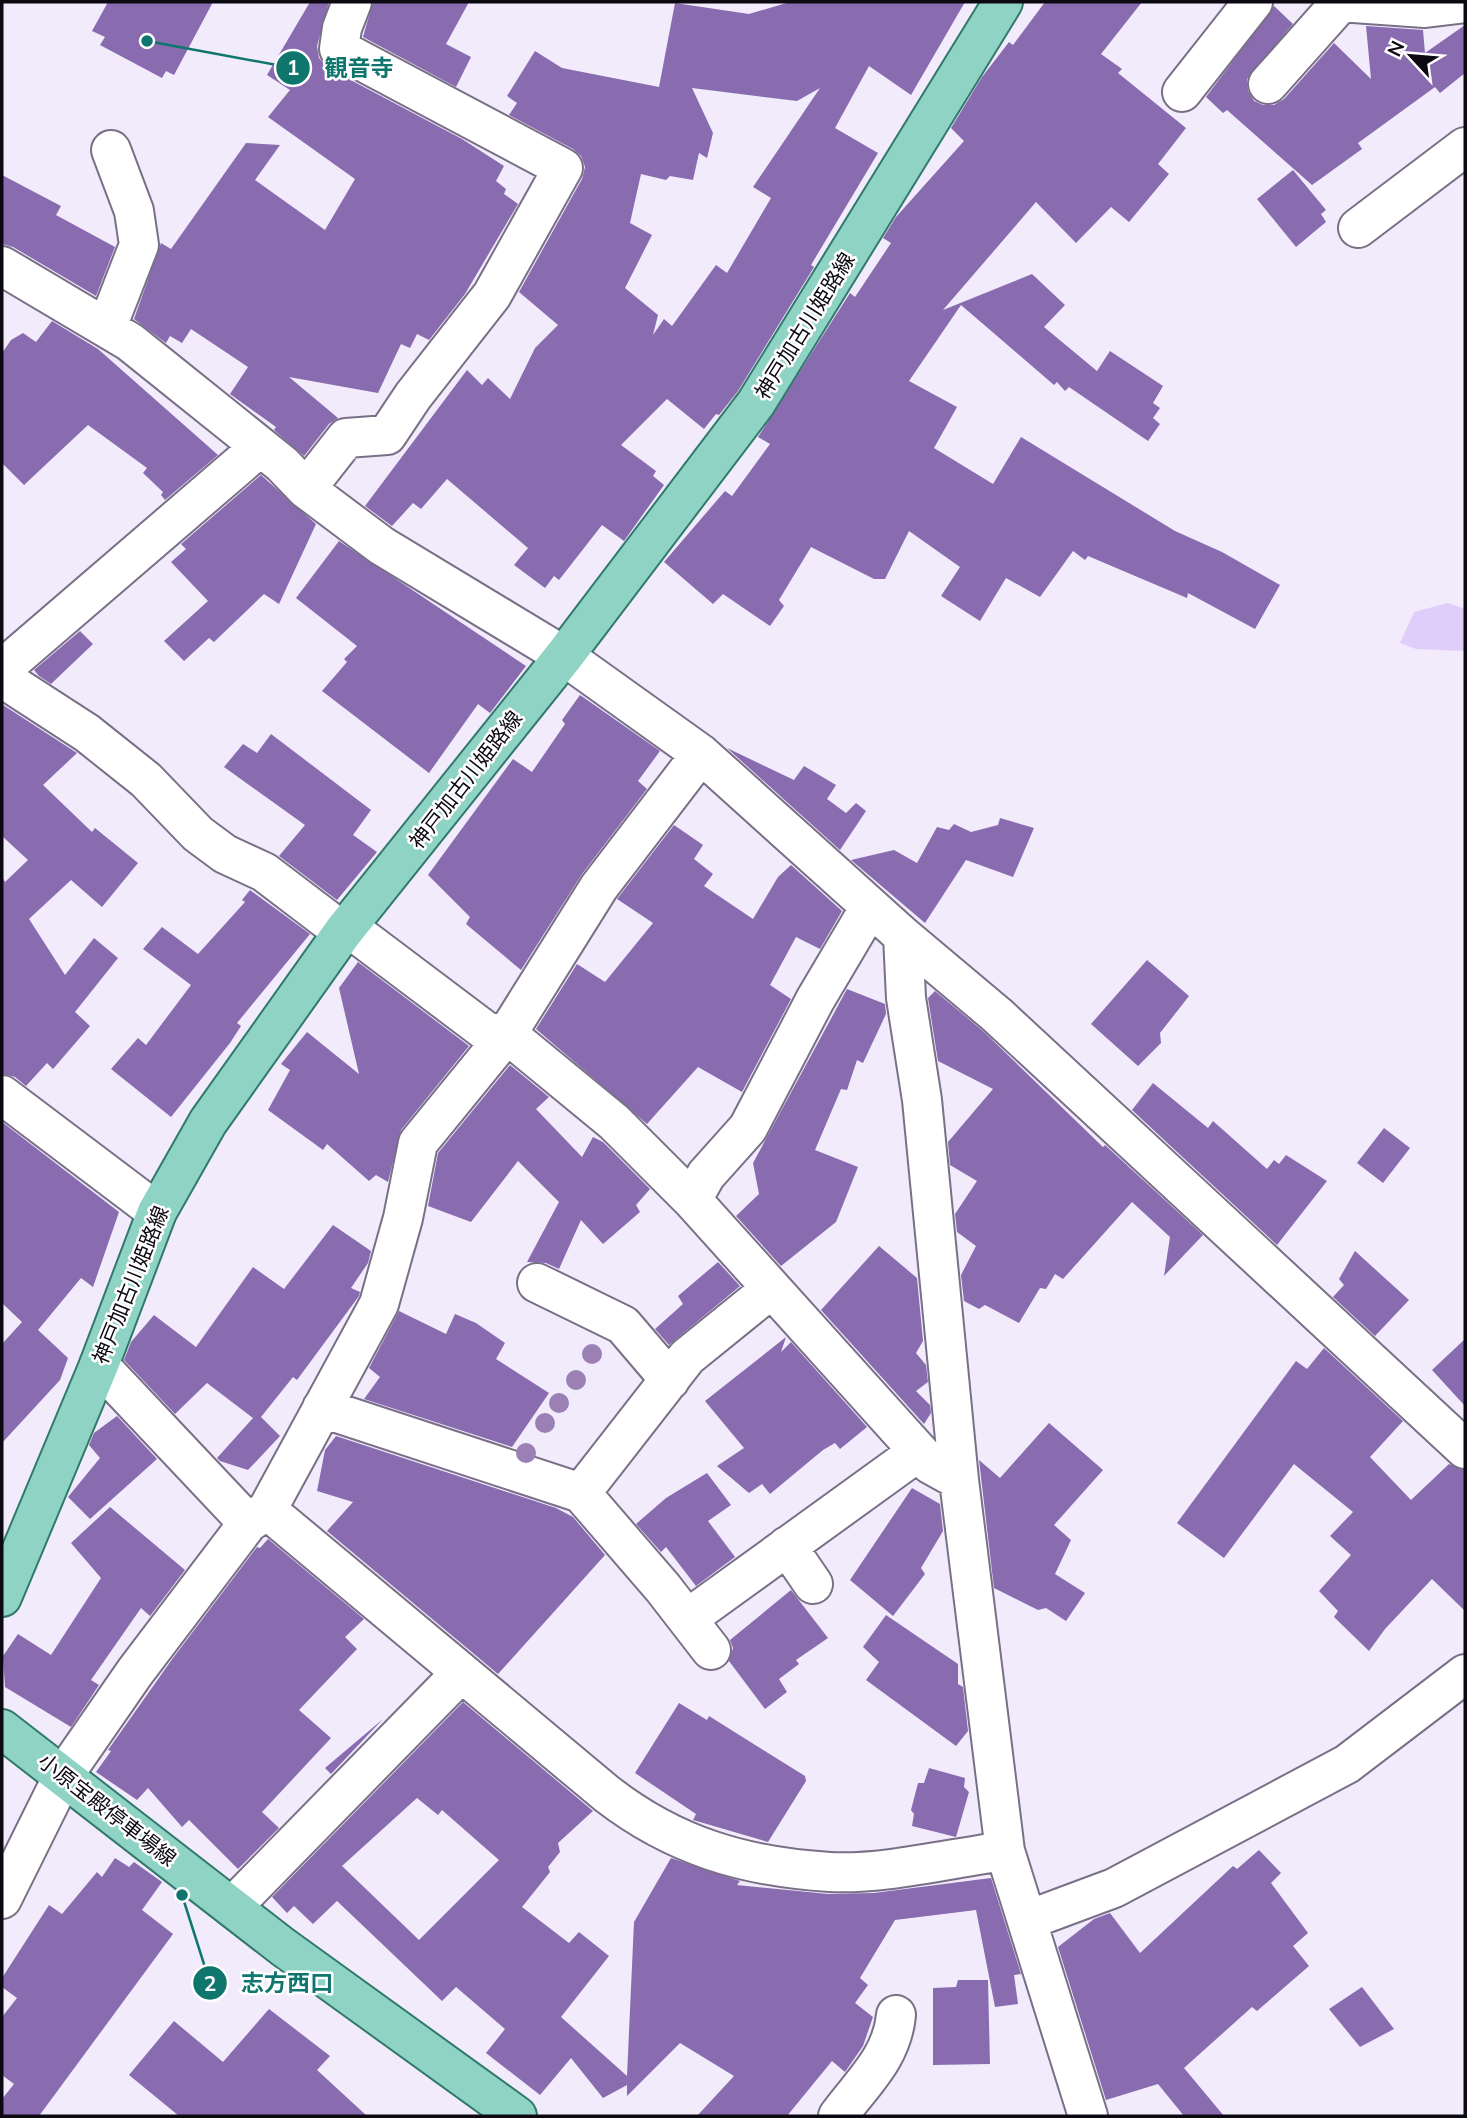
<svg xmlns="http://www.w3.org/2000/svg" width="1467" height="2118" viewBox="0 0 1467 2118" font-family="Mulish,'Noto Sans JP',sans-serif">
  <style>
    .green { fill: #e0cefa }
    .building { fill: #896bb0; fill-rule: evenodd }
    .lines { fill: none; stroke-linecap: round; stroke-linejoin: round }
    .minor-casing { stroke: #797087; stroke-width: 42 }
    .major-casing { stroke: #31796c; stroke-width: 42 }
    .minor { stroke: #fff; stroke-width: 38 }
    .major { stroke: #8fd3c4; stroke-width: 38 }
    .tree { fill: #9a80b5 }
    .labels { text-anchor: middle; stroke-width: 5; stroke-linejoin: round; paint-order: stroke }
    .street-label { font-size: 21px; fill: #0d0912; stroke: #fff }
    .leader { fill: none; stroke: #0f766e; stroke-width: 2.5 }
    .callout-dot { fill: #0f766e; stroke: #fff; stroke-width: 2.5 }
    .mark-label { font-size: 21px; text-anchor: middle; font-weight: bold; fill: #fff }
    .callout-label { font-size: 23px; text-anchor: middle; font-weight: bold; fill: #0f766e; stroke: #fff; stroke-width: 5; stroke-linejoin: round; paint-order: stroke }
  </style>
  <rect width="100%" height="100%" fill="#f1ebfb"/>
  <path class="green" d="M1448,603L1465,609V651L1416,649L1400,643L1414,612Z"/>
  <path class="building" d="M108,2H213L174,75L166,71L162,78L100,45L105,37L92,31Z
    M310,2H329L317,46L319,58L328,68L462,139L504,166L496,181L506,189L504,194L518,204L465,294L429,340L417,334L410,348L401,344L378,393L289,377L338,418L329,424L304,456L274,430L276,427L230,394L248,367L191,329L182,343L170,336L166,343L134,319L161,243L171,249L246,143L280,145L255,180L325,230L355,179L268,117L290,90L267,75Z
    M373,2H469L446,44L471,57L456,87L363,37Z
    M790,2H965L911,95L869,66L835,128L878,153L811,265L814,267L738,391L719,415L716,414L704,429L667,399L621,445L656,471L653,476L664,485L624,541L602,525L559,580L554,576L545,588L514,565L528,548L447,479L421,509L413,503L392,526L365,506L467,370L482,385L488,378L510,399L535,348L558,325L519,292L582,179L585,167L581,156L573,149L509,115L517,103L507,96L535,51L562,68L659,87L675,3L749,14ZM692,88L797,101L820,88L753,187L771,198L727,273L716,265L672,326L664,319L653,335L658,315L625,288L652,235L630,223L641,174L666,180L670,176L693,180L699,153L707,158L713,133Z
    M1045,2H1142L1101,54L1122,69L1118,73L1186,128L1158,164L1169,174L1129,222L1111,207L1076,243L1036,202L943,310L1032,274L1065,305L1044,327L1097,371L1110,351L1163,386L1153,403L1160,408L1153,418L1160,424L1148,441L1069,387L1065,391L1057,382L1054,385L961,305L909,381L957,407L934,448L993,484L1021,437L1175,531L1222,552L1280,585L1255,629L1188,593L1187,598L1088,556L1085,560L1073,551L1040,597L1006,578L980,621L941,596L960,567L909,531L885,579H874L811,547L779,600L784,606L770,626L723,594L713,604L664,562L725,491L732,496L770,444L758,437L850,293L855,297L891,243L883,238L896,217L964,141L951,128L982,77L1009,42L1013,45Z
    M1274,6L1293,24L1247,79L1248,91L1254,101L1263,105H1274L1284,99L1334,43L1371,79L1366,26L1423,30L1425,53L1465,25V73L1440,93L1435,87L1358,143L1362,149L1312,185L1227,110L1223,113L1206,97Z
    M1293,170L1326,210L1321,214L1326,222L1296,247L1257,199Z
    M2,175L61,206L56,215L115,247L96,296L13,247L2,244Z
    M52,321L98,349L218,455L165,500L161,495L163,492L143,473L147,468L88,425L24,485L2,463V353L11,340L23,333L36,342Z
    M261,475L316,524L279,604L264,594L214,642L209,638L184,661L164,641L208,601L171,562L186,549L181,544Z
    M339,541L526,666L490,713L478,704L429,773L322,691L347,662L344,659L357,646L296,598Z
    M80,631L93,644L51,684L39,676L34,670Z
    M580,695L660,751L638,781L647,789L582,874L521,970L466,924L470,917L428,875L513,759L532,772L565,724L562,720Z
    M3,705L77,753L43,785L92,832L95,828L138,863L102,907L71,880L29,919L65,975L94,938L118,958L75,1012L90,1026L53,1069L47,1063L26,1086L15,1077L2,1074V877L5,882L28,860L2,836Z
    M271,734L371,810L353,835L377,852L337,900L279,856L305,825L224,767L243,744L257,753Z
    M727,748L794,780L804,766L836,785L827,799L846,813L856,803L866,811L840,850Z
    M1000,818L1034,828L1013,877L966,860L925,923L851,860L894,850L917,863L937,827L949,830L954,824L971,832L998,825Z
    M674,825L703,845L694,859L713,874L704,886L753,919L778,877L791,865L842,911L820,949L796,937L770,985L791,999L742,1092L698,1067L647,1124L536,1029L577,964L605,982L653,923L617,899Z
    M250,890L310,934L237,1023L241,1026L230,1043L171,1117L111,1069L138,1038L146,1045L191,985L143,949L162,927L198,954L245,902L242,900Z
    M1147,960L1189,996L1160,1033L1161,1043L1138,1066L1091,1024Z
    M358,962L469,1046L401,1130L388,1182L376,1175L369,1181L327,1144L323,1150L268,1110L290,1070L281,1064L307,1032L359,1074L339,988Z
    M847,989L885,1004L886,1014L863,1063L857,1060L847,1090L841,1089L815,1150L858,1167L836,1222L781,1266L736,1216L759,1194L753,1163Z
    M935,991L983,1031L1103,1147L1105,1145L1203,1235L1164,1276L1170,1237L1132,1202L1063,1279L1055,1274L1046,1289L1040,1288L1019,1323L985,1305L979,1309L964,1301L961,1275L976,1246L957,1232L955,1214L977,1181L950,1165L948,1142L993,1089L938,1061L928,998Z
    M510,1065L549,1097L536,1109L582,1157L593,1137L603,1142L650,1189L636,1205L640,1212L603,1244L581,1220L559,1269L546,1263L527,1262L559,1202L518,1161L471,1222L428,1206L438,1153Z
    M1153,1083L1208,1128L1213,1121L1267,1169L1274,1160L1279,1164L1286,1155L1327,1181L1277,1245L1132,1110Z
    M2,1122L119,1212L93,1287L81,1278L38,1330L68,1358L60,1380L2,1443V1344L22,1322L2,1303Z
    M1384,1128L1410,1148L1383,1183L1357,1163Z
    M333,1225L371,1251L368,1263L351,1288L360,1292L359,1296L297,1380L293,1377L261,1417L280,1436L248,1470L220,1461L217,1458L253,1418L207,1383L175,1414L124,1360L131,1342L154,1315L196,1347L253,1267L284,1289Z
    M879,1246L917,1278L923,1341L916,1353L926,1365L928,1382L916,1391L930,1405L931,1413L924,1424L821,1310Z
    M1355,1251L1409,1300L1375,1336L1333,1297L1344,1285L1339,1279Z
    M718,1262L740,1286L669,1345L655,1329L683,1304L678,1296Z
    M399,1311L446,1334L455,1314L476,1323L505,1343L496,1359L549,1393L512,1447L364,1399L380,1377L369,1368Z
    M786,1337L781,1352L791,1342L867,1427L840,1449L835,1443L823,1450L770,1494L762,1484L749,1493L717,1466L744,1448L705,1401Z
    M1465,1339V1406L1432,1370Z
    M1324,1348L1403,1421L1370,1457L1411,1500L1449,1464L1465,1470V1611L1432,1579L1385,1629L1369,1651L1334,1617L1338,1611L1319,1591L1351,1555L1330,1536L1353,1512L1294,1464L1224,1558L1177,1523L1296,1361L1307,1369Z
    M117,1416L157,1459L90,1519L68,1497L100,1458L89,1445L94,1433Z
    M1049,1423L1103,1470L1054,1525L1071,1540L1055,1574L1085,1593L1066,1621L1046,1608L1038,1610L994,1588L979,1460L1000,1478Z
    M336,1436L556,1508L573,1517L605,1555L498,1674L327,1531L353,1502L317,1491L325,1450Z
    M707,1473L731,1505L708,1521L735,1557L696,1586L666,1547L661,1552L636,1524L666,1498Z
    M912,1488L940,1504L943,1531L921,1568L925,1574L893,1616L850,1580Z
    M110,1507L185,1570L150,1616L141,1608L91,1680L99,1685L71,1727L5,1687L3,1656L18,1634L51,1655L101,1578L71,1543Z
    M268,1539L364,1619L345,1637L357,1649L299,1710L331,1738L262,1812L279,1828L238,1869L189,1820L182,1827L148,1788L137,1800L96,1772L111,1751L108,1750L173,1658L257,1547L260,1548Z
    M791,1590L828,1638L796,1660L799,1664L779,1679L787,1692L765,1709L729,1661L733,1648L730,1640Z
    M886,1615L958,1664V1684L963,1687L968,1731L956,1746L866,1680L879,1662L863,1647Z
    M463,1702L593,1811L558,1843L560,1852L548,1867L550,1872L522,1907L569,1943L579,1932L609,1956L561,2017L627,2076L634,1922L671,1858L740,1881L737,1885L828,1894L874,1893L991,1878L1021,1974L1014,1975L1018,2004L995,2007L976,1910L895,1920L860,1978L868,1985L855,2003L873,2017L863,2046L845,2072L832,2061L787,2116H697L734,2076L680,2043L627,2096V2085L603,2098L571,2058L540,2095L486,2053L505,2029L456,1987L442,2001L337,1901L313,1924L294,1906L287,1913L272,1897ZM417,1798L438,1815L442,1810L499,1860L419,1940L342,1866Z
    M679,1703L707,1720L709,1716L805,1776L806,1781L768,1842L693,1820L696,1814L635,1773Z
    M383,1719L331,1774L325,1768Z
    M929,1768L965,1778L964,1787L969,1792L956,1837L912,1826L914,1814L911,1810L918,1783H924Z
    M1259,1850L1281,1873L1271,1883L1308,1933L1293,1946L1309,1966L1257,2011L1252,2007L1184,2068L1224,2116H1184L1158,2084L1106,2100L1058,1947L1094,1919L1110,1913L1140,1953L1233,1866L1237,1869Z
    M115,1858L129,1867L134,1862L162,1882L142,1910L173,1934L39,2116H2V2099L14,2084L2,2075V2017L17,1998L2,1987V1978L49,1905L62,1914L97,1872L102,1877Z
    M958,1980H988L990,2064L933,2065V1988L956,1987Z
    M1362,1987L1394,2029L1360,2047L1329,2009Z
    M269,2009L330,2056L317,2070L367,2116H179L129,2075L174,2021L223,2062Z"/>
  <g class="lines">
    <g class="minor-casing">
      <path id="minor" d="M1339,2L1425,8L1465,3
        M1268,84L1341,2
        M1182,92L1253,2
        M1358,228L1465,147
        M2,266L130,342L282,464L306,489L382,546L564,656L701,754L903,936L997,1015L1465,1449
        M107,327L139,245L134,211L111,150
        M306,489L346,438L387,435L413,396L492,295L563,168L339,49L342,28L352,2
        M2,669L259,448
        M2,678L87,733L146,780L198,834L225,854L264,872L343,932
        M349,928L487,1032L507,1034L614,1122L692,1200L930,1464L959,1480
        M903,936L906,998L922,1100L959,1480L1005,1851L1088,2116
        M2,1095L157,1212
        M692,1200L706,1175L748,1128L815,1000L870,907
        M537,1283L623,1325L670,1380
        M99,1365L248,1523
        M322,1408L581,1493L663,1588L711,1650
        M581,1493L687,1357L771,1289
        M267,1510L607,1794C674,1846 745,1867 830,1872C882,1875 952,1858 1005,1851
        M787,1546L813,1584
        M687,1619L918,1452
        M2,1899L63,1776L135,1672L248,1523L267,1510L379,1304L403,1218L418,1143L507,1034L599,887L701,754
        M232,1907L461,1673
        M1028,1920L1114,1888L1347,1764L1465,1674
        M838,2116C862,2083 892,2058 896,2015"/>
    </g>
    <g class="major-casing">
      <path id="major" d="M2,1597L99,1365L157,1212L208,1122L343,932L564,656L756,403L1003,2
        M2,1729L283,1947L517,2116"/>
    </g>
    <use href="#minor" class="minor"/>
    <use href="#major" class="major"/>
  </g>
  <g class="tree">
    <circle cx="592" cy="1354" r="10"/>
    <circle cx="576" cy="1380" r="10"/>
    <circle cx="559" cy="1403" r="10"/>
    <circle cx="545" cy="1423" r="10"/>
    <circle cx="526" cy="1453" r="10"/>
  </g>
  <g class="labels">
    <g class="street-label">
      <text transform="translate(805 326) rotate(-58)" y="7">神戸加古川姫路線</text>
      <text transform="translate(466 780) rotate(-52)" y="7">神戸加古川姫路線</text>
      <text transform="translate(131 1285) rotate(-68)" y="7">神戸加古川姫路線</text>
      <text transform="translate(107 1810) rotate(38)" y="7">小原宝殿停車場線</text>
    </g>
  </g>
  <path class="leader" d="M147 41L293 68M182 1895L210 1983"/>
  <g class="callout-dot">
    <circle cx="147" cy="41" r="7"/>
    <circle cx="182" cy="1895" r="7"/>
    <circle cx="293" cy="68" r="18"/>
    <circle cx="210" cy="1983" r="18"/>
  </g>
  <g class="mark-label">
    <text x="293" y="75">1</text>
    <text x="210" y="1991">2</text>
  </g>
  <g class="callout-label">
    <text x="359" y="76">観音寺</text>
    <text x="287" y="1991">志方西口</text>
  </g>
  <rect width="1467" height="2118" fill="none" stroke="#0d0912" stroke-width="7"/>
  <g transform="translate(1411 56) rotate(296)" stroke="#ffffff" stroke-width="5" paint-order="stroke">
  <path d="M0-5L12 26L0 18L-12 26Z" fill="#0d0912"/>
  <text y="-10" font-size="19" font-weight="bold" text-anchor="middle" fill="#0d0912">N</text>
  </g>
</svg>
